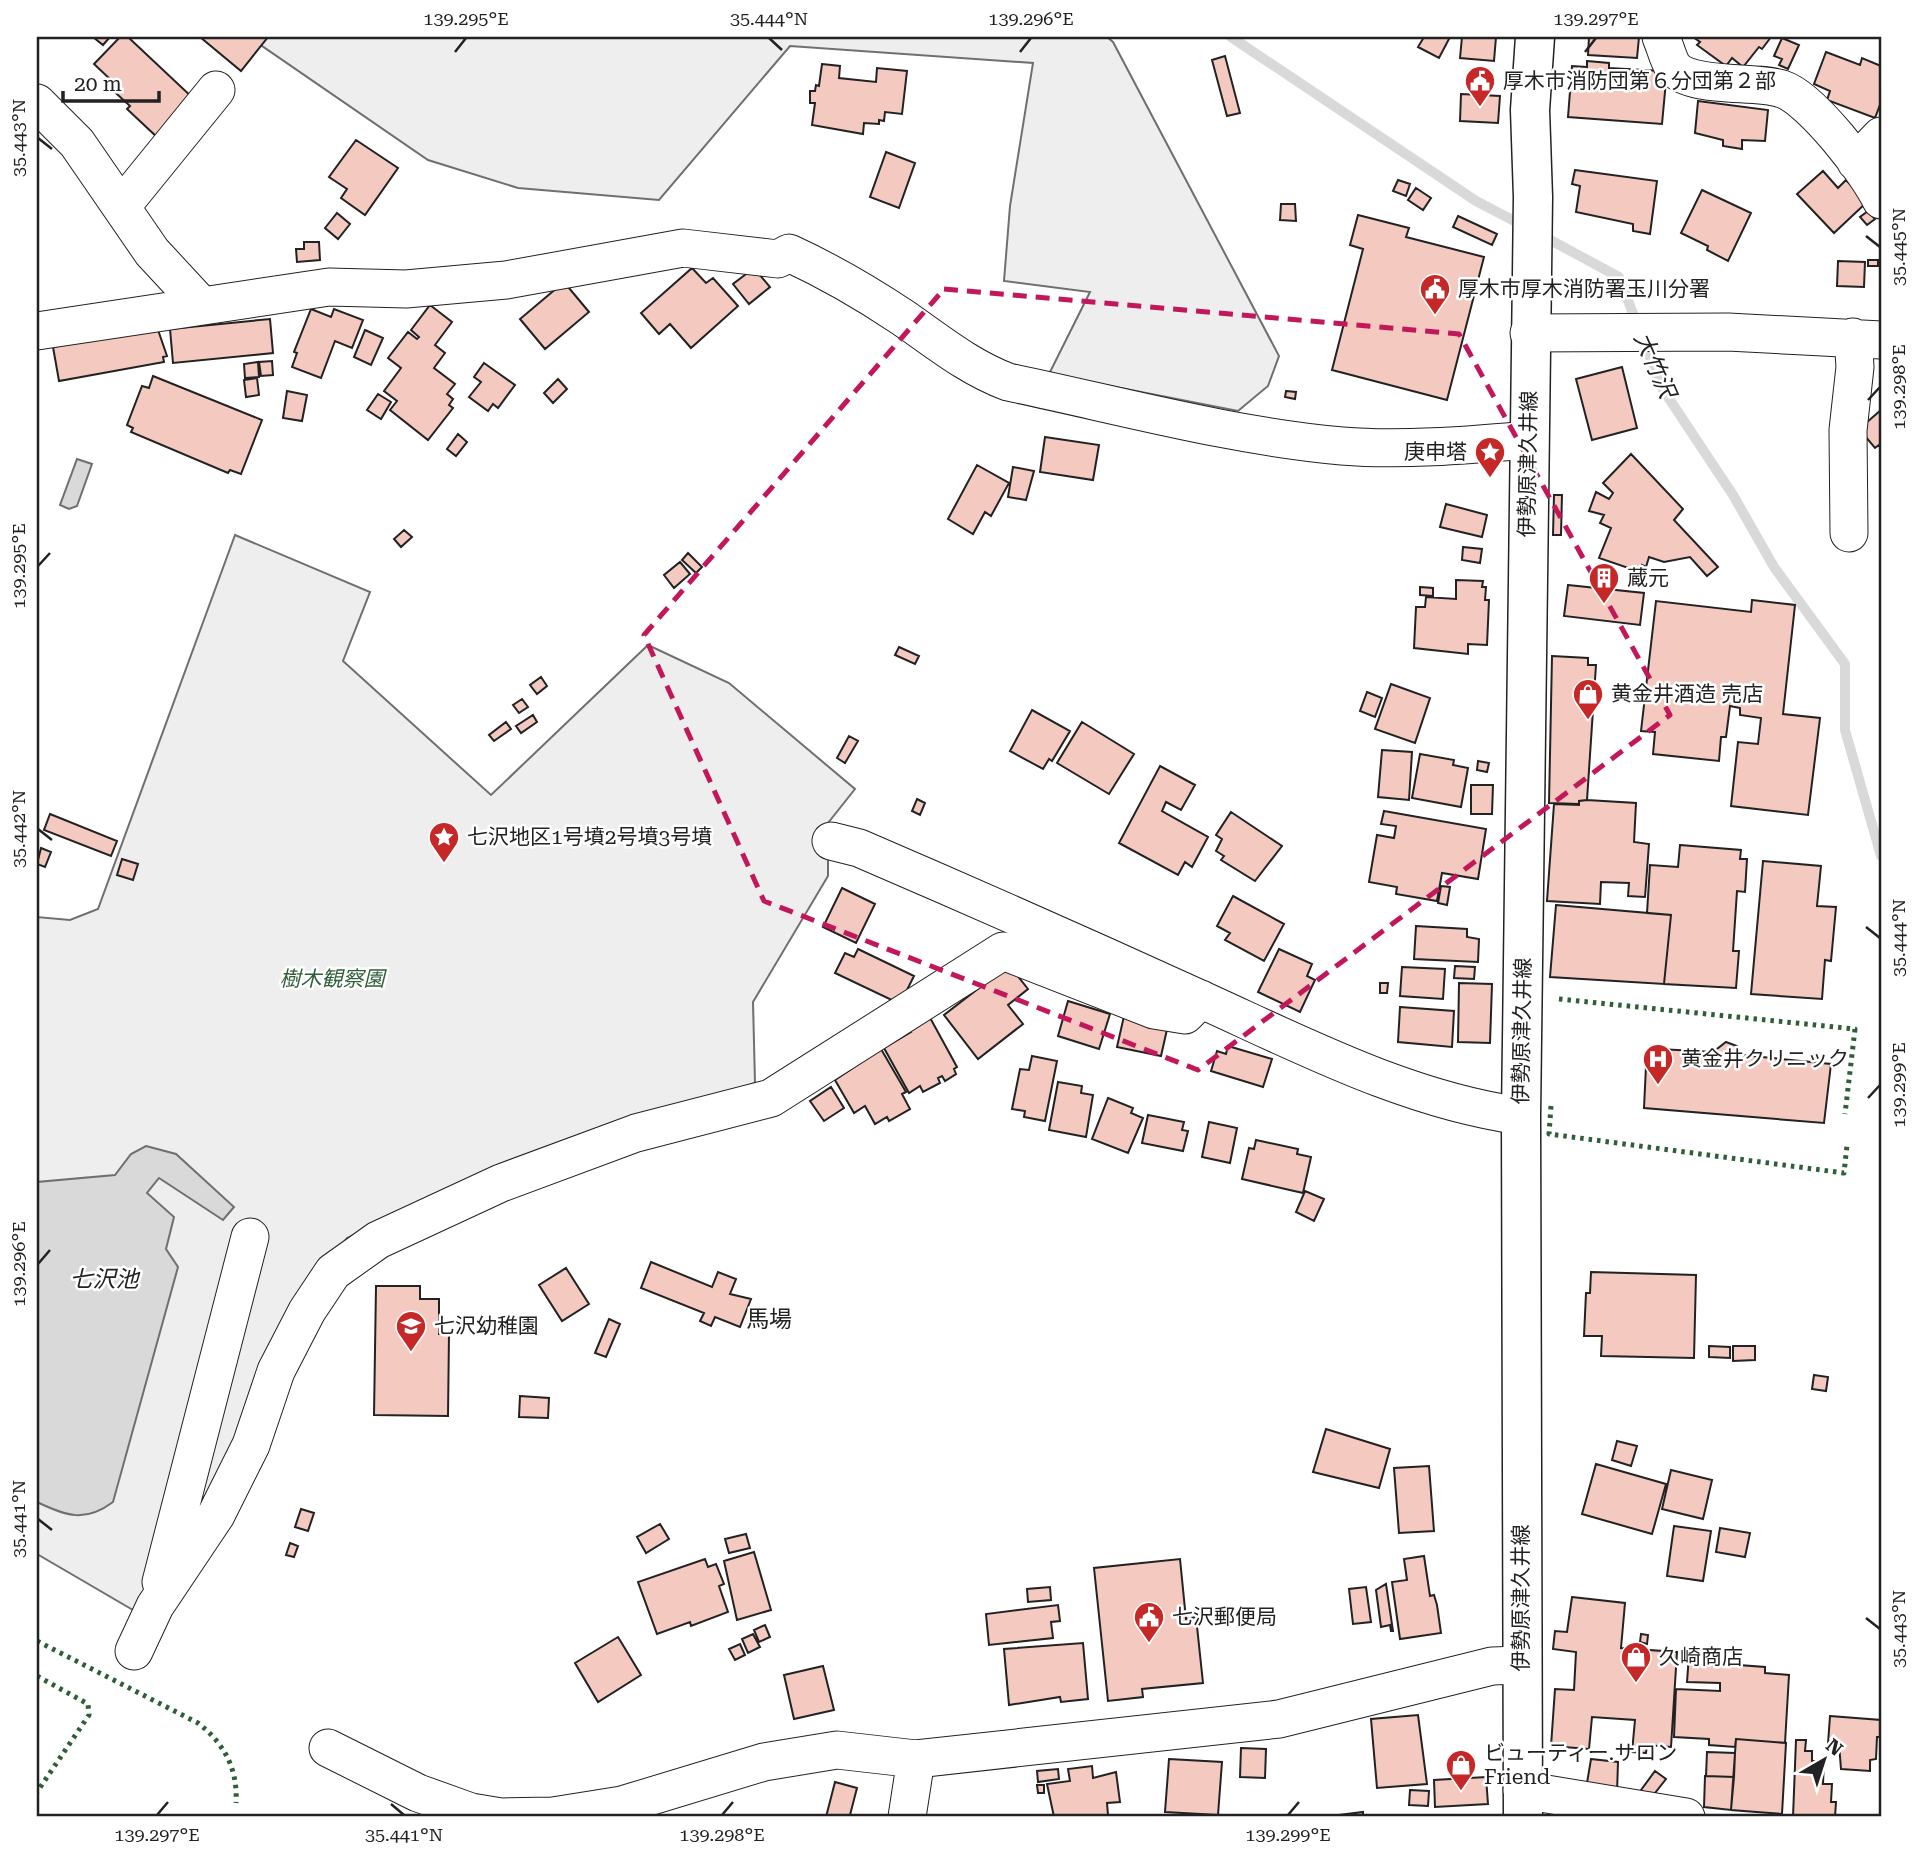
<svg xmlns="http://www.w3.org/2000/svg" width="1918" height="1854" viewBox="0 0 1918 1854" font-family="'Roboto Serif','Noto Sans JP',serif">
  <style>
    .green { fill: #eee; stroke: #6f6f6f; stroke-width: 2 }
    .water { fill: #d9d9d9; stroke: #6f6f6f; stroke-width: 2 }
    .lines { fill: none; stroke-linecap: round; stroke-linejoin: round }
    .stream { stroke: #d9d9d9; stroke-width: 10 }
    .building { fill: #f3c9c0; stroke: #222; stroke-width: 2 }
    .minor-casing { stroke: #222; stroke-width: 39 }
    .major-casing { stroke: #222; stroke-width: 41 }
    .minor { stroke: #fff; stroke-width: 37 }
    .major { stroke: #fff; stroke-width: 38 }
    .hedge { stroke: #2f5e38; stroke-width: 5; stroke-dasharray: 3.5 5; stroke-linecap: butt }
    .marked { fill: none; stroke: #c2185b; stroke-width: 5; stroke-dasharray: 14 9; stroke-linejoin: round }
    .ticks { fill: none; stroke: #222; stroke-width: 2.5 }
    .labels { text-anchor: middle; stroke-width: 5; stroke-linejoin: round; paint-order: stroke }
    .poi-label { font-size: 21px; fill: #222; stroke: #fff; text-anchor: start }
    .street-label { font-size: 21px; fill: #222; stroke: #fff }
    .park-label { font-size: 21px; font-style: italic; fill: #2f5e38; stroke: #fff }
    .water-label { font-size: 23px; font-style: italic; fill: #222; stroke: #fff }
    .neighbourhood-label { font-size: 23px; fill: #222; stroke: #fff }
    .neatline { fill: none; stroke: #222; stroke-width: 2.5 }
    .ticks-label { font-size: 18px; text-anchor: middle; fill: #222 }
  </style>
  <rect width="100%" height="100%" fill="#fff"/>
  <path class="green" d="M249,37H1107L1113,42L1279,356L1268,386L1238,411L1049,374L1090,292L1004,281L1010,206L1033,63L790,46L659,200L518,188L428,160Z
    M235,535L370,592L343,661L491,795L648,645L729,683L855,789L828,823V876L753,1002L755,1083L487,1175L347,1238L290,1309L212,1501L133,1610L37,1554V917L70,920L98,909Z"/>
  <path class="water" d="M77,459L92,464L77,506L69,509L60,505Z
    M146,1146L176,1154L234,1207L223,1220L159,1178L147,1193L174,1217L166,1249L178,1267L113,1502C85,1523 66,1516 37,1502V1182L115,1175L131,1154Z"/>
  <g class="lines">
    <path class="stream" d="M1231,37L1476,201L1524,226
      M1541,235L1619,277L1637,324
      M1644,341L1660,385L1733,495L1774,567L1845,664V730L1881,856"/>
  </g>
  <path class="building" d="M93,37H110L103,45Z
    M120,37H128L194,99L158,138L127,109L130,106L107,85L111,80L94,64Z
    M200,37H268L241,71Z
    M1424,37H1450L1439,58L1418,47Z
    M1462,37H1496L1494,61L1460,58Z
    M1589,37H1639L1637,58L1588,55Z
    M1693,37H1771L1762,49L1759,47L1743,67L1732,58L1726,66L1697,45L1700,42Z
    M1782,38L1799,45L1788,69L1779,65L1782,59L1774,56Z
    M1826,52L1860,65L1862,58L1881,66V102L1875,118L1827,100L1830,91L1814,84Z
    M1225,56L1240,113L1227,116L1212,60Z
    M1587,61L1609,63V68L1661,71L1660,81H1666L1662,124L1568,117L1572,66L1587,67Z
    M822,64L840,66L839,78L876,82L877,68L907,71L902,114L885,112L884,121L879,120V124L864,123L863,134L812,125L815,103H810V91H815L816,85L819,86Z
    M1461,94L1500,96L1498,123L1460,121Z
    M1698,101L1768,110L1765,141L1742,140V149L1723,146V140L1695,133Z
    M356,140L398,168L365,215L341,198L347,189L329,177Z
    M886,152L915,163L899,208L870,197Z
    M1575,170L1657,181L1650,234L1633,231V224L1576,212L1580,186L1572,184Z
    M1823,171L1838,188L1846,180L1867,202L1834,233L1797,194Z
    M1398,180L1410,184L1406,196L1393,191Z
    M1416,188L1431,198L1423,210L1408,200Z
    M1702,190L1751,213L1728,261L1707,250L1708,246L1681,233Z
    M1281,204H1295L1296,221L1280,220Z
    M1868,211L1875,219L1867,225L1860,217Z
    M337,213L350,224L338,239L325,228Z
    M1358,215L1409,228L1406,237L1484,257L1447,400L1332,370L1363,249L1350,245Z
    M1458,216L1497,234L1492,245L1453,227Z
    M304,242H319L320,260L297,262L296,249H304Z
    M1868,260H1878V266H1868Z
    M1838,261L1865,262L1864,287L1837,286Z
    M692,268L706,283L713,278L738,306L691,348L670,324L659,334L641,313Z
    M754,268L770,287L749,304L733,284Z
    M564,282L589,312L545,349L520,319Z
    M430,305L452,322L435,345L445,353L434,368L455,384L447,394L453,399L449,405L453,408L428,440L390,410L397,401L384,391L401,368L388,358L408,332L417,339L419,337L411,330Z
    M311,309L331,317L334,309L363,320L352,348L335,341L321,378L292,367L297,353L294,352Z
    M270,319L273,353L173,363L170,329Z
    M157,327L167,356L163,357L164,362L59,381L53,347Z
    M365,330L383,338L371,365L354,357Z
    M272,361L273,375L261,376L259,362Z
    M258,362L259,377L245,378L244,364Z
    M484,363L515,385L498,408L493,404L488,411L469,397L481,382L474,377Z
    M1622,367L1637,428L1592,440L1576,379Z
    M153,376L262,420L241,474L230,470L228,473L131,432L133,428L127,425L142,386L149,388Z
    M257,378L259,395L246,397L244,380Z
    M558,379L567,389L553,403L544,393Z
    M287,391L307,395L302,421L283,418Z
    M1286,391L1296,392L1295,399L1285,397Z
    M378,394L391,402L381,419L367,410Z
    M1881,410V448L1879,445L1875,448L1859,429Z
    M458,434L467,442L456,456L447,449Z
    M1045,437L1099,445L1093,480L1040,472Z
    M1631,454L1683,509L1674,520L1718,567L1707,576L1690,557L1664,562L1649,557L1646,567L1642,565L1640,572L1599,558L1611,528L1600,523L1604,515L1589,511L1596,492L1609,499L1613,493L1603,483Z
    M977,465L1009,483L991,516L985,512L973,534L948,519Z
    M1013,467L1034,471L1026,500L1008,497Z
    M1554,495H1562L1561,535H1553Z
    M1446,504L1487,515L1482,537L1440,527Z
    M404,530L412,537L401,547L394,539Z
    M1463,547L1482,549L1480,563L1462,560Z
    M688,553L702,567L696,573L682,560Z
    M680,562L690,574L674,588L664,575Z
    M1456,580L1483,581L1482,587H1486L1485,600H1489L1487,645L1468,644V654L1414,648L1416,607H1425L1426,597L1456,599Z
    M1568,585L1644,593L1640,625L1564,616Z
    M1420,587L1433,588V596L1420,595Z
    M1752,600L1795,605L1783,714L1820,718L1808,815L1731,806L1738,742L1758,744L1761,718L1740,715V708L1730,706L1726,737H1721L1719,761L1653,754L1655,732L1641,731L1656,601L1751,612Z
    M899,647L919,656L915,664L895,655Z
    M1552,656L1588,658V665H1596L1587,800L1579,801V804L1549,803Z
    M541,677L547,686L537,694L530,685Z
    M1391,684L1430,698L1415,743L1375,729Z
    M1367,692L1382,698L1375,717L1360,711Z
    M522,699L528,707L519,713L513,705Z
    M1032,710L1070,731L1052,761L1049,759L1043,769L1010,751Z
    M533,715L537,722L521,733L516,726Z
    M506,722L511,729L494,741L489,735Z
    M1082,722L1134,754L1109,794L1057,763Z
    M849,736L858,741L845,763L837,758Z
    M1382,750L1412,752L1409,800L1378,797Z
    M1420,754L1454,760L1453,765L1468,768L1461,807L1412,798Z
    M1478,761L1489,763L1487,772L1477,770Z
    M1160,766L1195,785L1181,810L1166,802L1162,811L1208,837L1192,867L1185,862L1178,875L1119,843Z
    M1471,785H1493L1492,814H1471Z
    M917,799L925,803L920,815L912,811Z
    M1587,800L1636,803L1634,842L1649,844L1645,897L1628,896L1629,883L1601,882L1600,904L1547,901L1554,804L1579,805V801Z
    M1384,811L1486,829L1478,879L1442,873L1437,901L1396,894L1397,887L1369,882L1377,835L1394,838L1396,826L1381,824Z
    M1231,812L1282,846L1255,881L1221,860L1224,856L1216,851L1222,839L1216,835Z
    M50,814L117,841L111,856L44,830Z
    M1680,845L1741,850L1740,859H1747L1745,892L1737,891L1733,951H1739L1736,988L1664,984L1671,915L1647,913L1650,865L1678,867Z
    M41,848L51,852L45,867L37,864Z
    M122,859L138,864L133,880L117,875Z
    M1763,861L1821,866L1817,906L1836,907L1831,961L1825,960L1822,999L1751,994Z
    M1441,886L1450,887L1447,905L1438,903Z
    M842,888L875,904L856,943L823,927Z
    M1233,896L1284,924L1264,961L1225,940L1230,933L1217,926Z
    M1556,905L1671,915L1664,984L1550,977Z
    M1416,926L1467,929V937L1479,939L1478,962L1414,959Z
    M858,949L914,976L900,1004L835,973L845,953L854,957Z
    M1279,949L1312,964L1307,976L1315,980L1300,1012L1258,992Z
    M1009,965L1028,989L1008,1005L1023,1024L978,1059L944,1015Z
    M1455,966L1475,967L1474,979L1454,978Z
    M1402,967L1445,969L1443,999L1400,996Z
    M1380,983H1388L1387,993H1380Z
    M1459,983L1492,984L1490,1043L1458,1042Z
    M1068,1001L1110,1014L1099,1049L1058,1036Z
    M1400,1007L1454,1011L1452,1047L1398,1042Z
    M928,1014L957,1067L954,1069L956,1074L945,1081L942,1076L938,1078L940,1083L923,1092L920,1086L909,1093L884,1048L911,1032L907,1026Z
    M1124,1016L1168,1025L1161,1056L1117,1047Z
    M1726,1042L1737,1046L1742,1055L1831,1064L1824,1123L1644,1108L1646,1066H1659L1660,1049L1713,1052Z
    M1228,1046L1272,1059L1263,1087L1211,1071L1217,1051L1226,1054Z
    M881,1049L906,1092L902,1094L910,1109L889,1121L887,1117L875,1124L865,1106L854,1113L835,1080Z
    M1032,1056L1057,1061L1045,1121L1024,1117L1025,1111L1012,1109L1020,1069L1029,1070Z
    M1058,1082L1082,1086L1081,1093L1093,1095L1086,1137L1049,1130Z
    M831,1087L844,1108L824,1121L810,1101Z
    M1108,1098L1133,1108L1131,1113L1143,1118L1128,1153L1092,1139Z
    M1148,1115L1184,1122L1182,1130L1188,1131L1183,1151L1142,1143Z
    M1209,1122L1237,1128L1230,1163L1202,1157Z
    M1256,1140L1298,1149L1297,1154L1311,1157L1303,1193L1242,1179L1249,1148L1254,1149Z
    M1305,1191L1324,1199L1314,1221L1296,1212Z
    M651,1262L712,1287L718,1272L736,1279L730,1294L751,1299L740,1327L715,1317L711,1326L700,1321L704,1313L641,1288Z
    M566,1268L589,1304L562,1321L539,1285Z
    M1591,1272L1696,1275L1694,1358L1601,1356L1602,1336H1584L1586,1293H1590Z
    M376,1286H420V1299H439V1334H449L448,1416L374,1415Z
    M609,1319L620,1324L606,1357L595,1353Z
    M1709,1346L1730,1347V1358L1709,1357Z
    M1733,1346H1755V1360L1733,1361Z
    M1814,1375L1828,1377L1826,1391L1812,1389Z
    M520,1396L549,1398L548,1418L519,1417Z
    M1326,1429L1390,1449L1379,1488L1313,1472Z
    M1617,1441L1637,1446L1631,1466L1612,1460Z
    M1596,1464L1666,1484L1652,1534L1582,1514Z
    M1429,1466L1434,1531L1399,1533L1394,1468Z
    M1671,1470L1712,1480L1703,1519L1662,1509Z
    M301,1509L314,1513L308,1531L295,1527Z
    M660,1524L669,1539L646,1553L637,1537Z
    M1674,1526L1711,1531L1703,1581L1667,1576Z
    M1720,1528L1750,1533L1745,1557L1716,1552Z
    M746,1534L750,1548L729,1553L725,1539Z
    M290,1543L298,1546L294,1557L286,1555Z
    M754,1552L771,1610L737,1620L724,1561Z
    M1424,1556L1430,1596L1434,1595L1437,1605L1441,1633L1400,1639L1392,1582L1407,1580L1404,1559Z
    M705,1559L708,1567L716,1564L724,1584L719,1586L728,1612L691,1626L690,1622L657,1634L638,1582Z
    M1180,1559L1186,1619L1196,1617L1203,1683L1142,1689L1143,1697L1108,1701L1094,1568Z
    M1386,1584L1393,1631H1391L1390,1625L1381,1627L1376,1590Z
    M1050,1587L1051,1600L1028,1602L1027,1589Z
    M1366,1587L1371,1622L1353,1624L1349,1589Z
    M1572,1597L1625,1603L1621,1648L1677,1652L1671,1747L1647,1745L1646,1753L1632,1752L1635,1720L1592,1717L1589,1749L1551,1746L1555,1689L1574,1690L1576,1652L1553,1649L1555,1631L1567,1632Z
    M1058,1605L1060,1621L1051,1622L1053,1638L989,1645L986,1614Z
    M765,1625L770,1637L759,1642L754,1630Z
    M753,1634L760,1647L748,1653L742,1639Z
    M1641,1634L1648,1635L1647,1644L1640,1642Z
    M618,1637L641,1675L598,1702L575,1663Z
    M1083,1643L1088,1699L1061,1702L1060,1697L1009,1705L1004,1649Z
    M740,1644L745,1655L735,1660L729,1649Z
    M1689,1655L1740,1658L1739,1665L1765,1667V1673L1789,1675L1785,1743L1736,1739L1735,1747L1709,1745V1739L1674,1737L1676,1689L1720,1691V1683L1687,1682Z
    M823,1666L834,1710L794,1719L784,1675Z
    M1418,1715L1427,1784L1377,1788L1371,1719Z
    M1830,1716L1881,1720V1737H1877L1876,1759L1870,1760V1771L1841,1769L1839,1744H1828Z
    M1736,1739L1786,1743L1782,1814L1731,1810Z
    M1796,1740H1806L1805,1751H1812V1761H1824L1823,1784H1832L1831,1802H1836L1835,1817H1793Z
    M1241,1748L1266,1749L1265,1778L1240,1777Z
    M1707,1752L1735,1753L1734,1777L1706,1776Z
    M1169,1759L1222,1762L1218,1815L1165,1812Z
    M1591,1759L1618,1762L1617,1793L1586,1789Z
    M1092,1766L1093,1778L1116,1772L1120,1802L1107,1803L1108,1815L1054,1817L1047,1784L1070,1781L1068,1769Z
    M1058,1769L1059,1779L1038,1782L1037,1771Z
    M1655,1771L1666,1779L1651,1798L1641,1790Z
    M1705,1776L1734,1777L1731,1810L1704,1807Z
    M1486,1777L1488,1804L1435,1807L1434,1780Z
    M835,1782L857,1788L850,1815L857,1817H826Z
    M1037,1785H1044V1793H1038Z
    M1410,1790L1429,1791L1428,1806L1409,1805Z
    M1363,1812V1817H1332V1816Z
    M1407,1815V1817H1368Z"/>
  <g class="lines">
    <g class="minor-casing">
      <path id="minor" d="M1661,37C1665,46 1668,59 1673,67C1691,89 1756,80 1782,89C1811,98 1868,172 1881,200
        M37,103L77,143L152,252L202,306
        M1856,162L1881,136
        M121,207L216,90
        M37,331L329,287L406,289L506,280L683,248L778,259L789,253C828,271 866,293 902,317C937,341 968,367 1008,382C1118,405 1230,436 1342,446C1401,451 1469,445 1528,440
        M1529,333L1728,332L1881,340
        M1849,533L1848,430L1855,367L1853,337
        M831,841L859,848C973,897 1086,947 1198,998C1302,1045 1407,1100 1521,1116
        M161,1582L250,1237
        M134,1651L155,1606L216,1515L251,1445L276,1371L307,1311L333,1272L378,1240L501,1183L636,1133L771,1098L1003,951L1154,1010L1185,1015L1201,999
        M328,1748L418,1793L471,1812L501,1817L553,1816L622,1805L764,1762L837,1750L916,1759L1279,1719L1492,1666L1521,1665
        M1522,1790L1686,1817
        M907,1817L916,1759"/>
    </g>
    <g class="major-casing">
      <path id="major" d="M1523,1817L1521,1116L1533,197L1530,110L1535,37"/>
    </g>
    <use href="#minor" class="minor"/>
    <use href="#major" class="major"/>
    <path class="hedge" d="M1559,999L1855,1029L1845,1114
      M1551,1106L1549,1134L1844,1173L1847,1145
      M37,1641L198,1723C225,1744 238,1770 236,1803
      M37,1676L88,1704L89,1715L37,1792"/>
  </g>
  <path class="marked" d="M944,289L1459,334L1670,715L1198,1070L764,901L644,635Z"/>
  <path class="ticks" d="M769,38L782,50M455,52L466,38M1020,52L1031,38M1585,52L1596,38M38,138L52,149M1866,236L1880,247M1868,400L1880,387M38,566L50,553M38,829L52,840M1866,927L1880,938M1868,1098L1880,1085M38,1264L50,1250M38,1519L52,1530M1866,1618L1880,1629M391,1804L404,1815M157,1815L168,1802M722,1815L733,1802M1288,1815L1299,1802"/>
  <defs>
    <g id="civic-pin" transform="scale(1.575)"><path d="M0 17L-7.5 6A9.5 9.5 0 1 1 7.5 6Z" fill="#c62828" stroke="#fff"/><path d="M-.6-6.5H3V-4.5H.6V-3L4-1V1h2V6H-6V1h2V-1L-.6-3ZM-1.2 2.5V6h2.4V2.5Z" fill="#fff"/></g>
    <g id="sight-pin" transform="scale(1.575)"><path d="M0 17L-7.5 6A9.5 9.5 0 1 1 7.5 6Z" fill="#c62828" stroke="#fff"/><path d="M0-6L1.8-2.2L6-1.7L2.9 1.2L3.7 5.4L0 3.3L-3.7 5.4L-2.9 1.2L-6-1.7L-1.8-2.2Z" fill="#fff"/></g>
    <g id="building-pin" transform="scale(1.575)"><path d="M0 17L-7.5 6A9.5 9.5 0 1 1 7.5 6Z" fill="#c62828" stroke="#fff"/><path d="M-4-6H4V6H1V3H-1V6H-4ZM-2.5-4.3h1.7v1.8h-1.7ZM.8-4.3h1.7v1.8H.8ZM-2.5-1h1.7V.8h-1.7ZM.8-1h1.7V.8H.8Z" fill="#fff"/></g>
    <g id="shop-pin" transform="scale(1.575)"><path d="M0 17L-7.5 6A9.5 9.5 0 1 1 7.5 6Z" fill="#c62828" stroke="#fff"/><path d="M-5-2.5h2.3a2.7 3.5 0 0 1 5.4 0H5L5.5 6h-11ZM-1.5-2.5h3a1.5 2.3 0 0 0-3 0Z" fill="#fff"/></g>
    <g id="hospital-pin" transform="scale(1.575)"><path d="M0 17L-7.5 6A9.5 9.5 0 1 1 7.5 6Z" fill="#c62828" stroke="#fff"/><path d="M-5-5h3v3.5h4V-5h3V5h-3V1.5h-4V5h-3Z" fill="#fff"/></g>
    <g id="school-pin" transform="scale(1.575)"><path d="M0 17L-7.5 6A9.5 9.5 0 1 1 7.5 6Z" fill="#c62828" stroke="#fff"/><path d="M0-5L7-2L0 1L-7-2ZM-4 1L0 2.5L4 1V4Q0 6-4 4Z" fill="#fff"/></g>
  </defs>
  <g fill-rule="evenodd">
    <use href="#civic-pin" x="1480" y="81"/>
    <use href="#civic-pin" x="1435" y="289"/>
    <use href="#sight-pin" x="1490" y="452"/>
    <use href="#building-pin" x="1604" y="578"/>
    <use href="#shop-pin" x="1588" y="694"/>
    <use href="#sight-pin" x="444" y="837"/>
    <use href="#hospital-pin" x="1658" y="1059"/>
    <use href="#school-pin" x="411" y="1326"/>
    <use href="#civic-pin" x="1149" y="1617"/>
    <use href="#shop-pin" x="1636" y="1657"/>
    <use href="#shop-pin" x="1461" y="1765"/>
  </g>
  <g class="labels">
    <g class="poi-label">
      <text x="1503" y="88">厚木市消防団第６分団第２部</text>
      <text x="1458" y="296">厚木市厚木消防署玉川分署</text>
      <text x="1467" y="459" text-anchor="end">庚申塔</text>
      <text x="1627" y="585">蔵元</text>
      <text x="1611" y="701">黄金井酒造 売店</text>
      <text x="467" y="844">七沢地区1号墳2号墳3号墳</text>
      <text x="1681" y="1066">黄金井クリニック</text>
      <text x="434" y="1333">七沢幼稚園</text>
      <text x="1172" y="1624">七沢郵便局</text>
      <text x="1659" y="1664">久崎商店</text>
      <text x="1484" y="1760">ビューティー.サロン<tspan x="1484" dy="24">Friend</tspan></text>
    </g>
    <g class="street-label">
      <text transform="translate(1528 464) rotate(-89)" y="7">伊勢原津久井線</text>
      <text transform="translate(1522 1031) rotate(-89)" y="7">伊勢原津久井線</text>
      <text transform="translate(1521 1598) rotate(-90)" y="7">伊勢原津久井線</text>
    </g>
    <g class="park-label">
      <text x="332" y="986">樹木観察園</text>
    </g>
    <g class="water-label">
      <text transform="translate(1655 365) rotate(66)" y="8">大竹沢</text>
      <text x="104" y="1287">七沢池</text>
    </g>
    <g class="neighbourhood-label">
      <text x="769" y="1327">馬場</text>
    </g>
  </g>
  <rect width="1918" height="1854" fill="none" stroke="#ffffff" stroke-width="77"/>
  <g transform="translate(1824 1760) rotate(39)" stroke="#ffffff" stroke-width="5" paint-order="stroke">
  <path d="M0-5L12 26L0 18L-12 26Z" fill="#222222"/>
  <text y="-10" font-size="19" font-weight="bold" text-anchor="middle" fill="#222222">N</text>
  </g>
  <path d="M63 91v10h96v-10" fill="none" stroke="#222222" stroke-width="3.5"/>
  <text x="74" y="91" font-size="21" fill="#222222" stroke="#ffffff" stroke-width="5" paint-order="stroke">20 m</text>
  <rect x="38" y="38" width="1842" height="1777" class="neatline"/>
  <g class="ticks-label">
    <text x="466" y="25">139.295°E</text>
    <text x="769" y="25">35.444°N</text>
    <text x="1031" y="25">139.296°E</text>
    <text x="1596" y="25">139.297°E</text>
    <text transform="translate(19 138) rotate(-90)" y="6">35.443°N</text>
    <text transform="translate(1899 247) rotate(-90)" y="6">35.445°N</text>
    <text transform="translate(1899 387) rotate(-90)" y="6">139.298°E</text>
    <text transform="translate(19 566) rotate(-90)" y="6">139.295°E</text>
    <text transform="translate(19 829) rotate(-90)" y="6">35.442°N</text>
    <text transform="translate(1899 938) rotate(-90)" y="6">35.444°N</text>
    <text transform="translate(1899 1085) rotate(-90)" y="6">139.299°E</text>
    <text transform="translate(19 1264) rotate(-90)" y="6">139.296°E</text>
    <text transform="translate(19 1519) rotate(-90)" y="6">35.441°N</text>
    <text transform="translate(1899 1629) rotate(-90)" y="6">35.443°N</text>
    <text x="157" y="1841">139.297°E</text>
    <text x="404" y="1841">35.441°N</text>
    <text x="722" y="1841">139.298°E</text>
    <text x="1288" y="1841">139.299°E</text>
  </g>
</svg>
